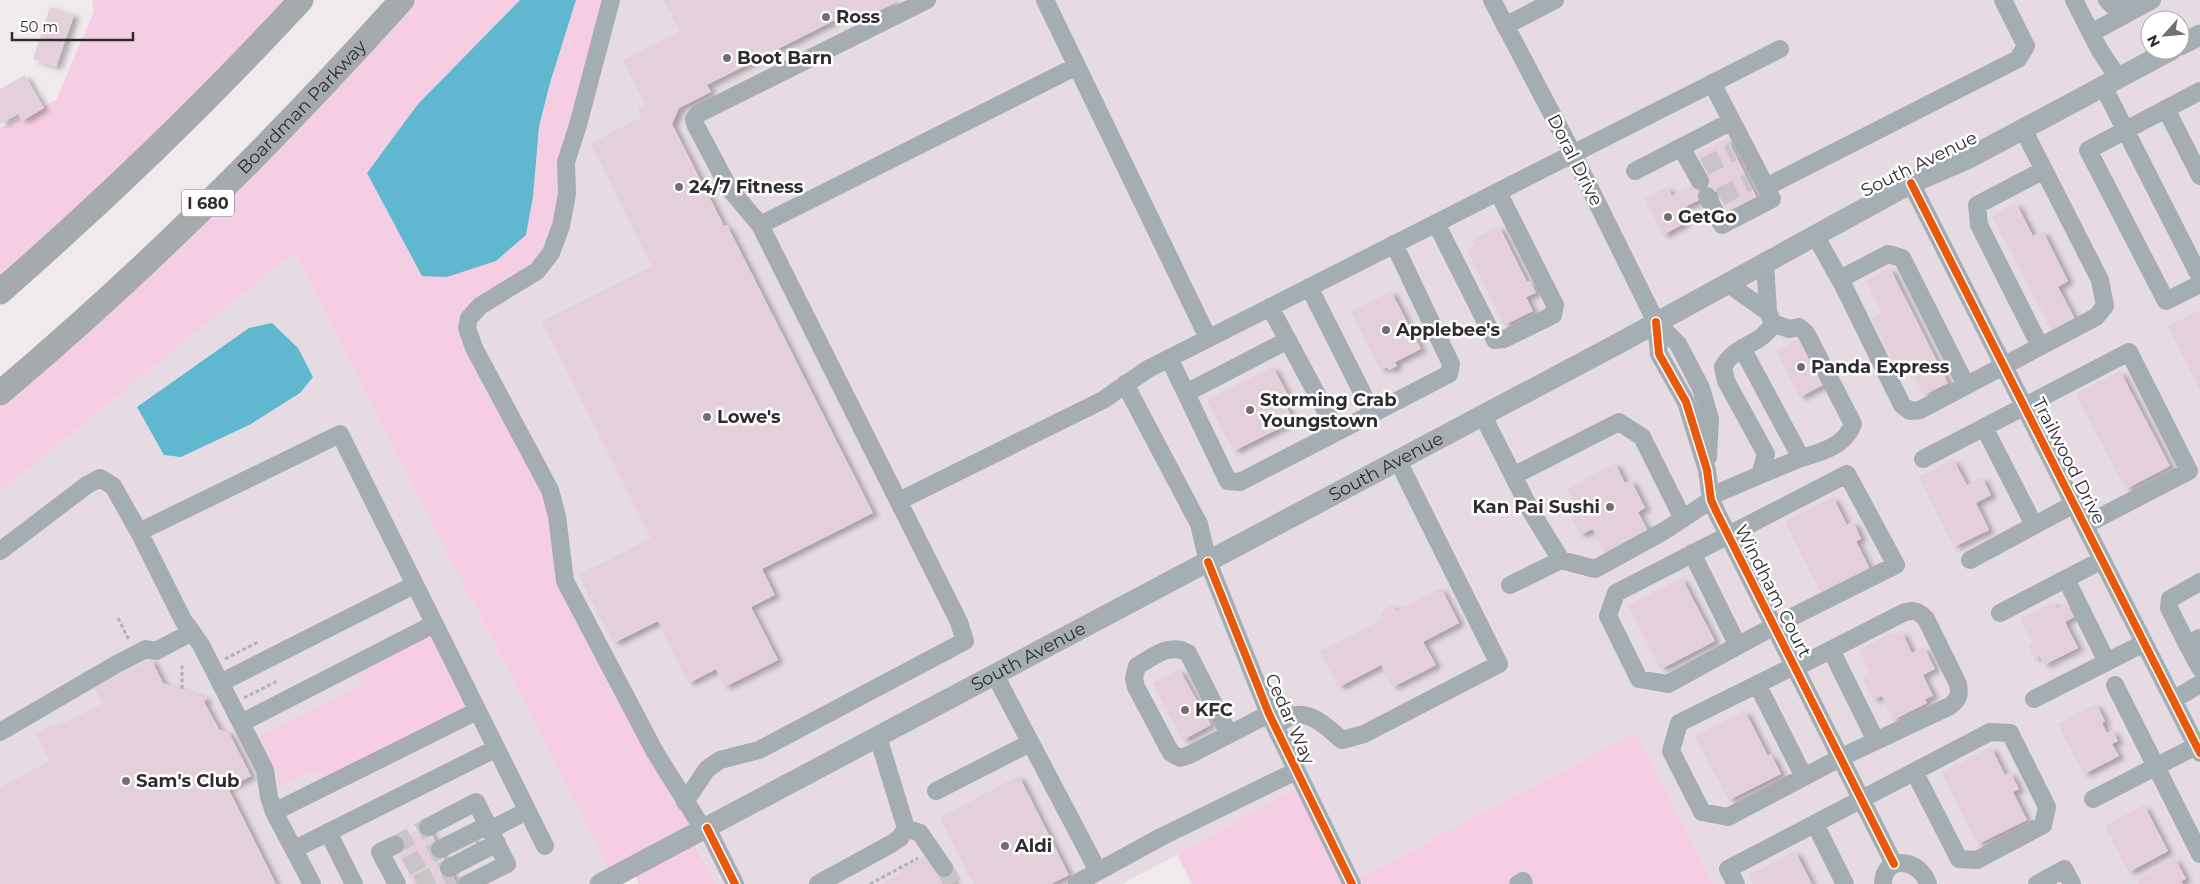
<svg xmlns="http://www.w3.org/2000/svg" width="2200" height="884" viewBox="0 0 2200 884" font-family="Montserrat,sans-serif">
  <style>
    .built { fill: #e6dbe2; fill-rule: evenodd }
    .green { fill: #f6cee4 }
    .water { fill: #5fb8d0 }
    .building { fill: #e3d0da; filter: url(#shadow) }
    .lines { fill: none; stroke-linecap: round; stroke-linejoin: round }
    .minor-tunnel { stroke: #c9c4c7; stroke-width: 18; stroke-dasharray: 18 9; stroke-linecap: butt }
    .path { stroke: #afb3b6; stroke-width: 3; stroke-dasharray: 4 2.5; stroke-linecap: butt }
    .minor { stroke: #a4adb1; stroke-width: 18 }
    .major { stroke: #a5aeb2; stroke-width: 21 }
    .highway { stroke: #a5aaad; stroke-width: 25 }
    .cycleway-casing { stroke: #fff; stroke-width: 11 }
    .cycleway { stroke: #e8590c; stroke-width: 8 }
    .poi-dot { fill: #736e71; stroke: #fff; stroke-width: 2 }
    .labels { text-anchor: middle; stroke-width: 5; stroke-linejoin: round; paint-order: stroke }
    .shield { fill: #fff; stroke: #6d6b6d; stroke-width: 1 }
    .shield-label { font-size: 16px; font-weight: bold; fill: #2f2c2e }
    .poi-label { font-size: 18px; font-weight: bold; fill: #2f2c2e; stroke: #fff; text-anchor: start }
    .street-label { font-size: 18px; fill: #2f2c2e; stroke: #fff }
  </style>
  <defs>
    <filter id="shadow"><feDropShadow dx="5.5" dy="3" stdDeviation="2.5" flood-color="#0004"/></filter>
  </defs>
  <rect width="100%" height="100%" fill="#f0eaed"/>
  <path class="built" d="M611,0H2200V884H1713L1636,732L1351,882L1186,850L1122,884H716L565,581L469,318L567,194ZM2150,20H2180V50H2150Z
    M294,251L613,877L600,884H0V492Z"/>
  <path class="green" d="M92,0H301L0,292V128L56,100L94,11Z
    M402,0H520L418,104L367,173L447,277L496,260L526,235L533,197L539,127L550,83L576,0H611L551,253L469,318L550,490L565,581L707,828L691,836L716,884H639L631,868L613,877L294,252L0,492V393Z
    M434,624L477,711L332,785L313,771L279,787L277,771L260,736L363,684L349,667Z
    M1636,732L1713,884H1192L1177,855L1303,784L1351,882Z"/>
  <path class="water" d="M520,0H576L550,83L539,127L533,197L526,235L496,261L447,277L422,276L367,173L418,104Z
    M272,323L298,348L313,377L300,393L251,424L181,457L164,455L137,407L249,328Z"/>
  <path class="building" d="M664,0H893L895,3L856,22L851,12L707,85L711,92L679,108L672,124L724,226L727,225L873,513L762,569L775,595L751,607L778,660L725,687L716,669L689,683L658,621L614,643L579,575L651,538L542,321L652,266L591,143L642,117L638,108L645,104L623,60L680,31Z
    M50,7L74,15L56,67L33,59Z
    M25,75L44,108L22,121L18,114L0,124V89Z
    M1727,138L1757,198L1728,213L1717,191L1679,210L1685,223L1663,235L1645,198L1667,187L1672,196L1709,176L1697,154Z
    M2016,203L2033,236L2043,231L2068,281L2058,287L2075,319L2053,331L1992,216Z
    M1499,226L1527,282L1530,281L1536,293L1526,297L1533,311L1504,325L1467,249L1475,245L1472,240Z
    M1890,268L1948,383L1924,395L1907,362L1897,367L1872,318L1882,313L1866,280Z
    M1391,291L1421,349L1395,362L1397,366L1389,370L1387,367L1381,370L1351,311Z
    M2200,310V389L2168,326Z
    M1802,337L1827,383L1800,397L1776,351Z
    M1273,367L1288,395L1282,398L1294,421L1234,451L1207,400Z
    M2120,371L2170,466L2126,489L2076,394Z
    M1953,459L1967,485L1982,477L1991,495L1976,503L1989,530L1954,547L1919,477Z
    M1615,463L1625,483L1631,480L1645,508L1638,512L1648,531L1605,553L1593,529L1580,535L1568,511L1577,506L1568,489L1584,481L1583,479Z
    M1833,497L1847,525L1853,521L1861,539L1856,541L1870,569L1821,593L1785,521Z
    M1682,578L1715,641L1661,669L1628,605Z
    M1441,588L1459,623L1423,642L1436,665L1393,687L1381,665L1339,687L1320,651L1383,619L1380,612L1393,605L1396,611Z
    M2054,602L2057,608L2067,603L2074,617L2065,622L2078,648L2044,665L2040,656L2035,659L2028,645L2033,643L2020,619Z
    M1902,632L1912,653L1924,647L1935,669L1923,675L1933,696L1925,699L1927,703L1893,720L1882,696L1873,700L1863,678L1871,674L1859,650L1892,633L1893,636Z
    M151,659L163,683L207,698L204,702L219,729L229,733L251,776L228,788L276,884H0V787L50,761L36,733L51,725L53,728L103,703L95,687Z
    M1179,669L1211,725L1183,740L1153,683Z
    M2096,704L2105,721L2102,723L2107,733L2112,730L2118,741L2112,744L2119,756L2084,774L2058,724Z
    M1745,711L1768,756L1771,754L1781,774L1729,800L1695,736Z
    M1991,747L2005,775L2010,772L2019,789L2013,792L2027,820L1978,844L1942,772Z
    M1019,776L1069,875L1051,884H974L940,817Z
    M2144,805L2168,851L2129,872L2105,826Z
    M427,825L457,884H415L393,843Z
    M472,835L479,849L457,856L454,850Z
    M1795,851L1812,884H1753L1749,875Z
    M929,854L947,868L954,882L950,884H881L902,873L900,869Z
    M2175,858L2186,879L2181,881L2183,884H2139L2137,880Z"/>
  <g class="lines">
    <path class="minor-tunnel" d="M1704,167L1733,152
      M1720,197L1749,182
      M395,845L428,827
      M406,867L440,849
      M944,868L953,884
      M417,884L449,868
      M446,884L455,879"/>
    <path class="path" d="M118,618L129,640
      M225,659L258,642
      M182,689V663
      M244,698L277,681
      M870,884L918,858"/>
    <path class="minor" d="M611,0L578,125L566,162L567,194L561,226L551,253L537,271L480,306L469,318L467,328L474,348L550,490L557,516L565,581L655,752L703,829
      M1045,0L1208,338
      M1492,0L1573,154L1656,322L1678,344L1701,388L1710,419L1708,457
      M2074,0L2099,49L2118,78
      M2107,0L2114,7H2136
      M1505,26L1555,0
      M2091,33L2152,0
      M1712,83L1766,187L2018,59L2026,46L2003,0
      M2103,86L2200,277
      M2200,91L2088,150L2166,301L2200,284
      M2166,109L2200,176
      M1681,147L1700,181
      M1635,171L1732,121
      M1911,183L2200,753
      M1707,196L1722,225L1772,199L1766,187
      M1436,223L1495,340L1504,339L1553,315L1555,305L1498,192
      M760,225L1077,66
      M1815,235L1844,287L1902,405L1910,411L1920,410L2096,317L2105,306L2100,280L2023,129
      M1840,279L1888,254L1902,258L1966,385
      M1727,283L1768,312L1765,262
      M1309,287L1373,414
      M1270,307L1337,432
      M1656,322L1659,354L1686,402L1707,470L1711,500L1717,513L1894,864
      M1773,323L1789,329L1799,327L1806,333L1853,424C1845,446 1822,452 1801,458
      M2040,346L1979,225L1977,205L2044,170
      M1742,348L1801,458L1760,475
      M1169,358L1228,481L1240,482L1449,374L1451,364L1394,244
      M1125,384L1199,524L1208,562L1269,714L1352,884
      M1186,393L1288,340
      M1483,416L1532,513L1561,560L1595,569L1664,531L1711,500
      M1984,427L2034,525
      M1923,459L2129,352L2189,471L2085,525
      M1847,474L1896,565L1774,626L1668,684L1639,679L1608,616L1616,593Z
      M1513,476L1619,422L1642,437L1683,519
      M1711,496L1760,475L1766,454L1726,381L1723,367C1736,343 1762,346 1773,323L1768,312
      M899,501L1103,400L1148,369L1780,49
      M0,551L87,485L100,478L113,486L139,532
      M1692,553L1738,646
      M1970,560L2074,504
      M2066,579L2107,662
      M1510,585L1561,560
      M2000,613L2102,560
      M192,632L183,620L139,532L340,434L545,846
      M2200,638L2187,644L2200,668
      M2187,644L2169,608L2170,599L2200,582
      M1831,650L1876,741
      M1794,666L1679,723L1671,751L1702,812L1728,817L1840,758L1950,706C1959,699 1960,695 1958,684L1926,619C1918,610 1912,609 1901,614L1795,668
      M995,675L1098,871
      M220,683L414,585
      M1757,684L1804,777
      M2115,685L2200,854
      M2034,699L2144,643
      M2173,700L2200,684
      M241,723L434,624
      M1275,726C1281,722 1290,715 1297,715C1314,713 1330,730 1342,740L1364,734L1499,664L1398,461
      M0,732L115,665L146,649L156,651L192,632L201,645L265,770L269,797L274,812L312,884
      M1229,734L1188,653C1170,642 1153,657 1137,666L1134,678L1136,687L1171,753L1180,758L1189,755L1269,714
      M936,791L1030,743
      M2093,799L2196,746
      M685,802L707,769L720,760L759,750L965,641L959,622L760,225L729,188L696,126L694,119L698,114L927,0
      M274,812L477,711
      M1815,824L1845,884
      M428,827L476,802L490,830L527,811
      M707,828L735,884
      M906,828L920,833L944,868
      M328,832L354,884
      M395,845L380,852L397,884
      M295,849L495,749
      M440,849L488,825
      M449,868L497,843
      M1077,883L1161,837L1296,771
      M467,884L507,864L490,830
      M818,884L891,844L900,838L906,828L878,737
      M1518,884L1523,881L1524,884
      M1736,884L1728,869L1990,732L2010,733L2047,807L2043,825L1977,860L1959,859L1915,773
      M1883,884C1883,854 1920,858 1928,884
      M2037,884L2064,869L2072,884"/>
    <g class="major">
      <path d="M2180,45L2200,35"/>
      <path id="s1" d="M600,884L1623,341L1911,183L1969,158L2171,50"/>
    </g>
    <g class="highway">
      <path d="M0,292C105,200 206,103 301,0"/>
      <path id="s2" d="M0,393C144,272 277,139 402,0"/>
    </g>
    <g class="cycleway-casing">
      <path id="cycleway" d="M1911,183L2200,753
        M1656,322L1659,354L1686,402L1707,470L1711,500L1717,513L1894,864
        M1208,562L1269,714L1352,884
        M707,828L735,884"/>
    </g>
    <use href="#cycleway" class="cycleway"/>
  </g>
  <g class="poi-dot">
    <circle cx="826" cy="17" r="5"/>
    <circle cx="727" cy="58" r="5"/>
    <circle cx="679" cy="187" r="5"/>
    <circle cx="1668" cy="217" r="5"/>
    <circle cx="1386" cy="330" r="5"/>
    <circle cx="1801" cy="367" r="5"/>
    <circle cx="1250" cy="410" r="5"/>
    <circle cx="707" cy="417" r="5"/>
    <circle cx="1610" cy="507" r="5"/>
    <circle cx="1185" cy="710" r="5"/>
    <circle cx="126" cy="781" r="5"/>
    <circle cx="1005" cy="846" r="5"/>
  </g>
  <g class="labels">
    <rect class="shield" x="182" y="189.5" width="52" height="27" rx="4"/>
    <g class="shield-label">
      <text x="208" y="209">I 680</text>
    </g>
    <g class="poi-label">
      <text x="836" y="23">Ross</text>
      <text x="737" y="64">Boot Barn</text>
      <text x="689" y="193">24/7 Fitness</text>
      <text x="1678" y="223">GetGo</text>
      <text x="1396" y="336">Applebee's</text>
      <text x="1811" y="373">Panda Express</text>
      <text x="1260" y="406">Storming Crab<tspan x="1260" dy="21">Youngstown</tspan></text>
      <text x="717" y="423">Lowe's</text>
      <text x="1600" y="513" text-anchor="end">Kan Pai Sushi</text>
      <text x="1195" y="716">KFC</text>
      <text x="136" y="787">Sam's Club</text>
      <text x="1015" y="852">Aldi</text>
    </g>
    <g class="street-label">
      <text dy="6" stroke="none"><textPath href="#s2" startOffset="416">Boardman Parkway</textPath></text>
      <text transform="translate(1575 160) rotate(63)" y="6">Doral Drive</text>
      <text transform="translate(1919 164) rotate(-26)" y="6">South Avenue</text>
      <text transform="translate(2069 461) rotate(63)" y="6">Trailwood Drive</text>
      <text dy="6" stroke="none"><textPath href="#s1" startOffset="890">South Avenue</textPath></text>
      <text transform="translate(1773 591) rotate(63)" y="6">Windham Court</text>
      <text dy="6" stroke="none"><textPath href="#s1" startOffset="485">South Avenue</textPath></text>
      <text transform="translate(1290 719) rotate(66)" y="6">Cedar Way</text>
    </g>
  </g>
  <g transform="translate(2165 35) rotate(243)"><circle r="24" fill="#ffffff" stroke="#acabab"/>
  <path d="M0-4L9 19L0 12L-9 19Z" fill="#736e71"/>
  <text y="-8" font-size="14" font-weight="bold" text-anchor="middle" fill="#2f2c2e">N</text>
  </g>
  <path d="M12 32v8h121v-8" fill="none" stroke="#2f2c2e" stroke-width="2.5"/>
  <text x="20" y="32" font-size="15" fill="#2f2c2e" stroke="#ffffff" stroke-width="4" paint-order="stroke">50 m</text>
</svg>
